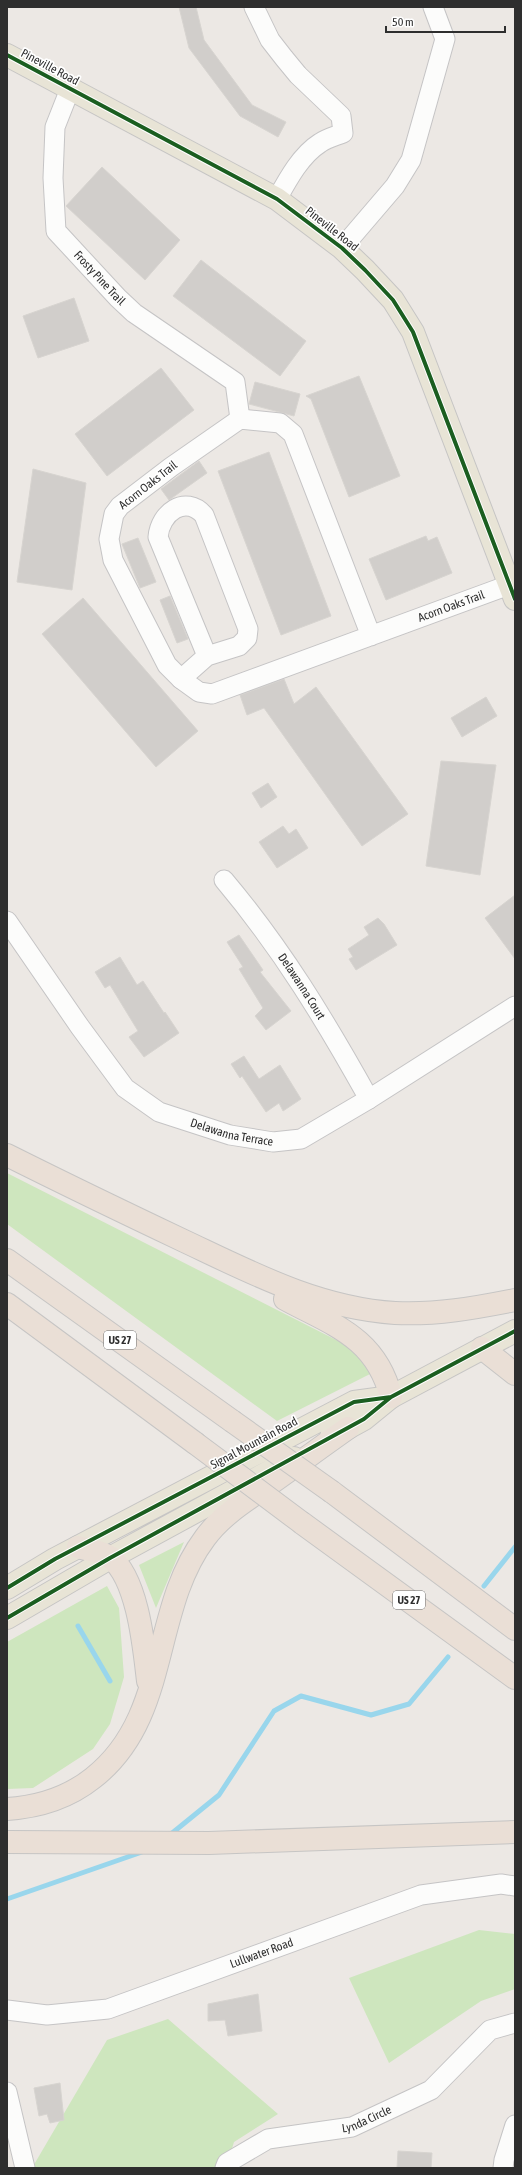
<svg xmlns="http://www.w3.org/2000/svg" width="522" height="2175" viewBox="0 0 522 2175" font-family="'Asap Condensed',sans-serif">
  <style>
    .green { fill: #cee6be }
    .lines { fill: none; stroke-linecap: round; stroke-linejoin: round }
    .stream { stroke: #99d6ec; stroke-width: 5 }
    .building { fill: #d1cecb; stroke: #d7d4d0 }
    .minor-casing { stroke: #c5c4c5; stroke-width: 21 }
    .major-casing { stroke: #c6c5c4; stroke-width: 24 }
    .highway-casing { stroke: #c6c5c4; stroke-width: 24 }
    .minor { stroke: #fcfcfb; stroke-width: 19 }
    .major { stroke: #e8e4d6; stroke-width: 22 }
    .highway { stroke: #eadfd6; stroke-width: 22 }
    .highway-bridge-casing { stroke: #c6c5c4; stroke-width: 24; stroke-linecap: butt }
    .highway-bridge { stroke: #eadfd6; stroke-width: 22 }
    .cycleway-casing { stroke: #fff; stroke-width: 6 }
    .cycleway { stroke: #1b5e20; stroke-width: 4 }
    .labels { text-anchor: middle; stroke-width: 3.5; stroke-linejoin: round; paint-order: stroke }
    .shield { fill: #fff; stroke: #6d6d6d; stroke-width: 1 }
    .shield-label { font-size: 11px; font-weight: bold; fill: #2e2e2e }
    .street-label { font-size: 12px; fill: #2e2e2e; stroke: #fff }
  </style>
  <rect width="100%" height="100%" fill="#ece8e4"/>
  <path class="green" d="M7,1173L352,1348L374,1372L277,1421L7,1224Z
    M184,1542L156,1608L139,1565Z
    M107,1586L119,1608L124,1677L110,1724L93,1749L33,1788L7,1789V1642Z
    M479,1930L515,1934V1989L481,2001L389,2063L349,1978Z
    M168,2019L278,2114L234,2142L226,2168H32L107,2040Z"/>
  <g class="lines">
    <path class="stream" d="M484,1586L515,1547
      M78,1626L110,1681
      M171,1834L219,1795L274,1711L301,1696L371,1715L409,1704L448,1657
      M7,1899L142,1852"/>
  </g>
  <path class="building" d="M179,7H196L204,40L252,105L286,122L278,137L240,116L189,48Z
    M102,167L180,240L145,280L66,206Z
    M201,260L306,341L280,376L173,296Z
    M74,298L89,341L38,358L23,316Z
    M161,368L194,410L107,476L75,434Z
    M359,376L400,476L349,497L311,399L306,396Z
    M255,382L300,394L294,416L249,404Z
    M269,452L331,616L281,635L218,471Z
    M199,461L207,473L169,500L161,489Z
    M33,469L86,483L72,590L17,582Z
    M426,536L428,541L437,537L452,573L386,600L369,559Z
    M138,538L156,582L140,588L122,544Z
    M170,596L188,639L177,643L160,600Z
    M83,598L198,731L156,767L42,634Z
    M284,679L294,704L316,687L408,814L362,846L264,708L247,715L240,695Z
    M486,697L497,716L462,737L451,718Z
    M441,761L496,765L480,875L426,866Z
    M268,783L277,797L261,808L252,793Z
    M283,826L289,834L296,829L308,848L277,868L259,842Z
    M515,895V959L485,918Z
    M378,918L384,924L397,945L356,970L349,959L353,957L348,949L369,935L364,927Z
    M239,935L263,970L260,972L291,1011L266,1030L255,1016L263,1008L239,969L243,967L227,942Z
    M120,957L137,985L143,981L164,1013L165,1012L179,1033L144,1057L129,1037L138,1031L110,985L105,988L95,972Z
    M244,1056L259,1079L280,1065L301,1099L283,1111L279,1103L266,1112L242,1076L240,1078L231,1064Z
    M258,1994L262,2031L228,2036L225,2020L208,2021V2004Z
    M60,2083L64,2120L50,2123L47,2114L39,2116L34,2088Z
    M398,2151L432,2153L431,2168H397Z"/>
  <g class="lines">
    <g class="minor-casing">
      <g id="minor">
        <path d="M254,7L270,40L284,58L298,75L341,116L343,133C336,136 327,138 320,143C301,155 288,179 277,199"/>
        <path id="s1" d="M70,89L55,127L53,178L56,231L118,298L134,313L235,382L240,419"/>
        <path d="M342,248L395,186L411,160L445,39L433,7"/>
        <path id="s2" d="M371,636L293,434L280,423L240,419L171,467L120,506L114,514L109,539L113,560L167,665L181,679L199,692L212,694L509,585"/>
        <path d="M181,679L207,656L239,646L247,638L248,629L204,515C185,494 160,513 158,537L207,656"/>
        <path id="s3" d="M224,880C282,949 325,1020 369,1099"/>
        <path id="s4" d="M7,921L80,1027L125,1088L159,1112L230,1135L273,1142L301,1139L369,1099L515,1006"/>
        <path id="s5" d="M7,2010L47,2015L108,2009L421,1895L501,1884L515,1886"/>
        <path d="M7,2092L25,2168"/>
        <path id="s6" d="M225,2168L227,2163L268,2139L352,2127L431,2090L490,2030L515,2023"/>
        <path d="M503,2168L504,2160L515,2125"/>
      </g>
    </g>
    <g class="major-casing">
      <path id="major" d="M7,55L277,199L342,248L365,270L393,300L413,332L515,599
        M331,1437L364,1419L391,1397
        M7,1588L55,1559L354,1402L391,1397L515,1331
        M7,1618L110,1558L294,1458"/>
    </g>
    <g class="highway-casing">
      <path id="highway" d="M7,1155C65,1184 123,1212 182,1240C250,1272 317,1308 395,1313C436,1315 475,1308 515,1300
        M7,1260L232,1421
        M285,1299C333,1325 376,1337 391,1397
        M7,1304L195,1443
        M482,1348L515,1374
        M332,1492L515,1629
        M302,1523L515,1678
        M78,1547C88,1550 101,1551 110,1557C138,1579 144,1647 148,1681
        M7,1809C39,1807 68,1798 93,1778C171,1717 150,1611 205,1538C221,1516 245,1501 267,1486C294,1467 321,1447 348,1428
        M7,1842L209,1843L515,1832"/>
    </g>
    <use href="#minor" class="minor"/>
    <use href="#major" class="major"/>
    <use href="#highway" class="highway"/>
    <g class="highway-bridge-casing">
      <path id="highway-bridge" d="M232,1421L332,1492
        M195,1443L302,1523"/>
    </g>
    <use href="#highway-bridge" class="highway-bridge"/>
    <g class="cycleway-casing">
      <path id="cycleway" d="M7,55L277,199L342,248L365,270L393,300L413,332L515,599
        M7,1588L55,1559L354,1402L391,1397L515,1331
        M7,1618L110,1558L364,1419L391,1397"/>
    </g>
    <use href="#cycleway" class="cycleway"/>
  </g>
  <g class="labels">
    <g class="shield">
      <rect x="104" y="1331" width="32" height="18" rx="3"/>
      <rect x="393" y="1591" width="32" height="18" rx="3"/>
    </g>
    <g class="shield-label">
      <text x="120" y="1344">US 27</text>
      <text x="409" y="1604">US 27</text>
    </g>
    <g class="street-label">
      <text transform="translate(50 67) rotate(28)" y="4">Pineville Road</text>
      <text transform="translate(332 229) rotate(38)" y="4">Pineville Road</text>
      <text dy="4" stroke="none"><textPath href="#s1" startOffset="209">Frosty Pine Trail</textPath></text>
      <text transform="translate(148 485) rotate(-38)" y="4">Acorn Oaks Trail</text>
      <text dy="4" stroke="none"><textPath href="#s2" startOffset="907">Acorn Oaks Trail</textPath></text>
      <text dy="4" stroke="none"><textPath href="#s3" startOffset="132">Delawanna Court</textPath></text>
      <text dy="4" stroke="none"><textPath href="#s4" startOffset="322">Delawanna Terrace</textPath></text>
      <text transform="translate(254 1443) rotate(-28)" y="4">Signal Mountain Road</text>
      <text dy="4" stroke="none"><textPath href="#s5" startOffset="265">Lullwater Road</textPath></text>
      <text dy="4" stroke="none"><textPath href="#s6" startOffset="154">Lynda Circle</textPath></text>
    </g>
  </g>
  <rect width="522" height="2175" fill="none" stroke="#2e2e2e" stroke-width="16"/>
  <path d="M386 26v6h119v-6" fill="none" stroke="#2e2e2e" stroke-width="2"/>
  <text x="392" y="26" font-size="12" fill="#2e2e2e" stroke="#ffffff" stroke-width="3" paint-order="stroke">50 m</text>
</svg>
